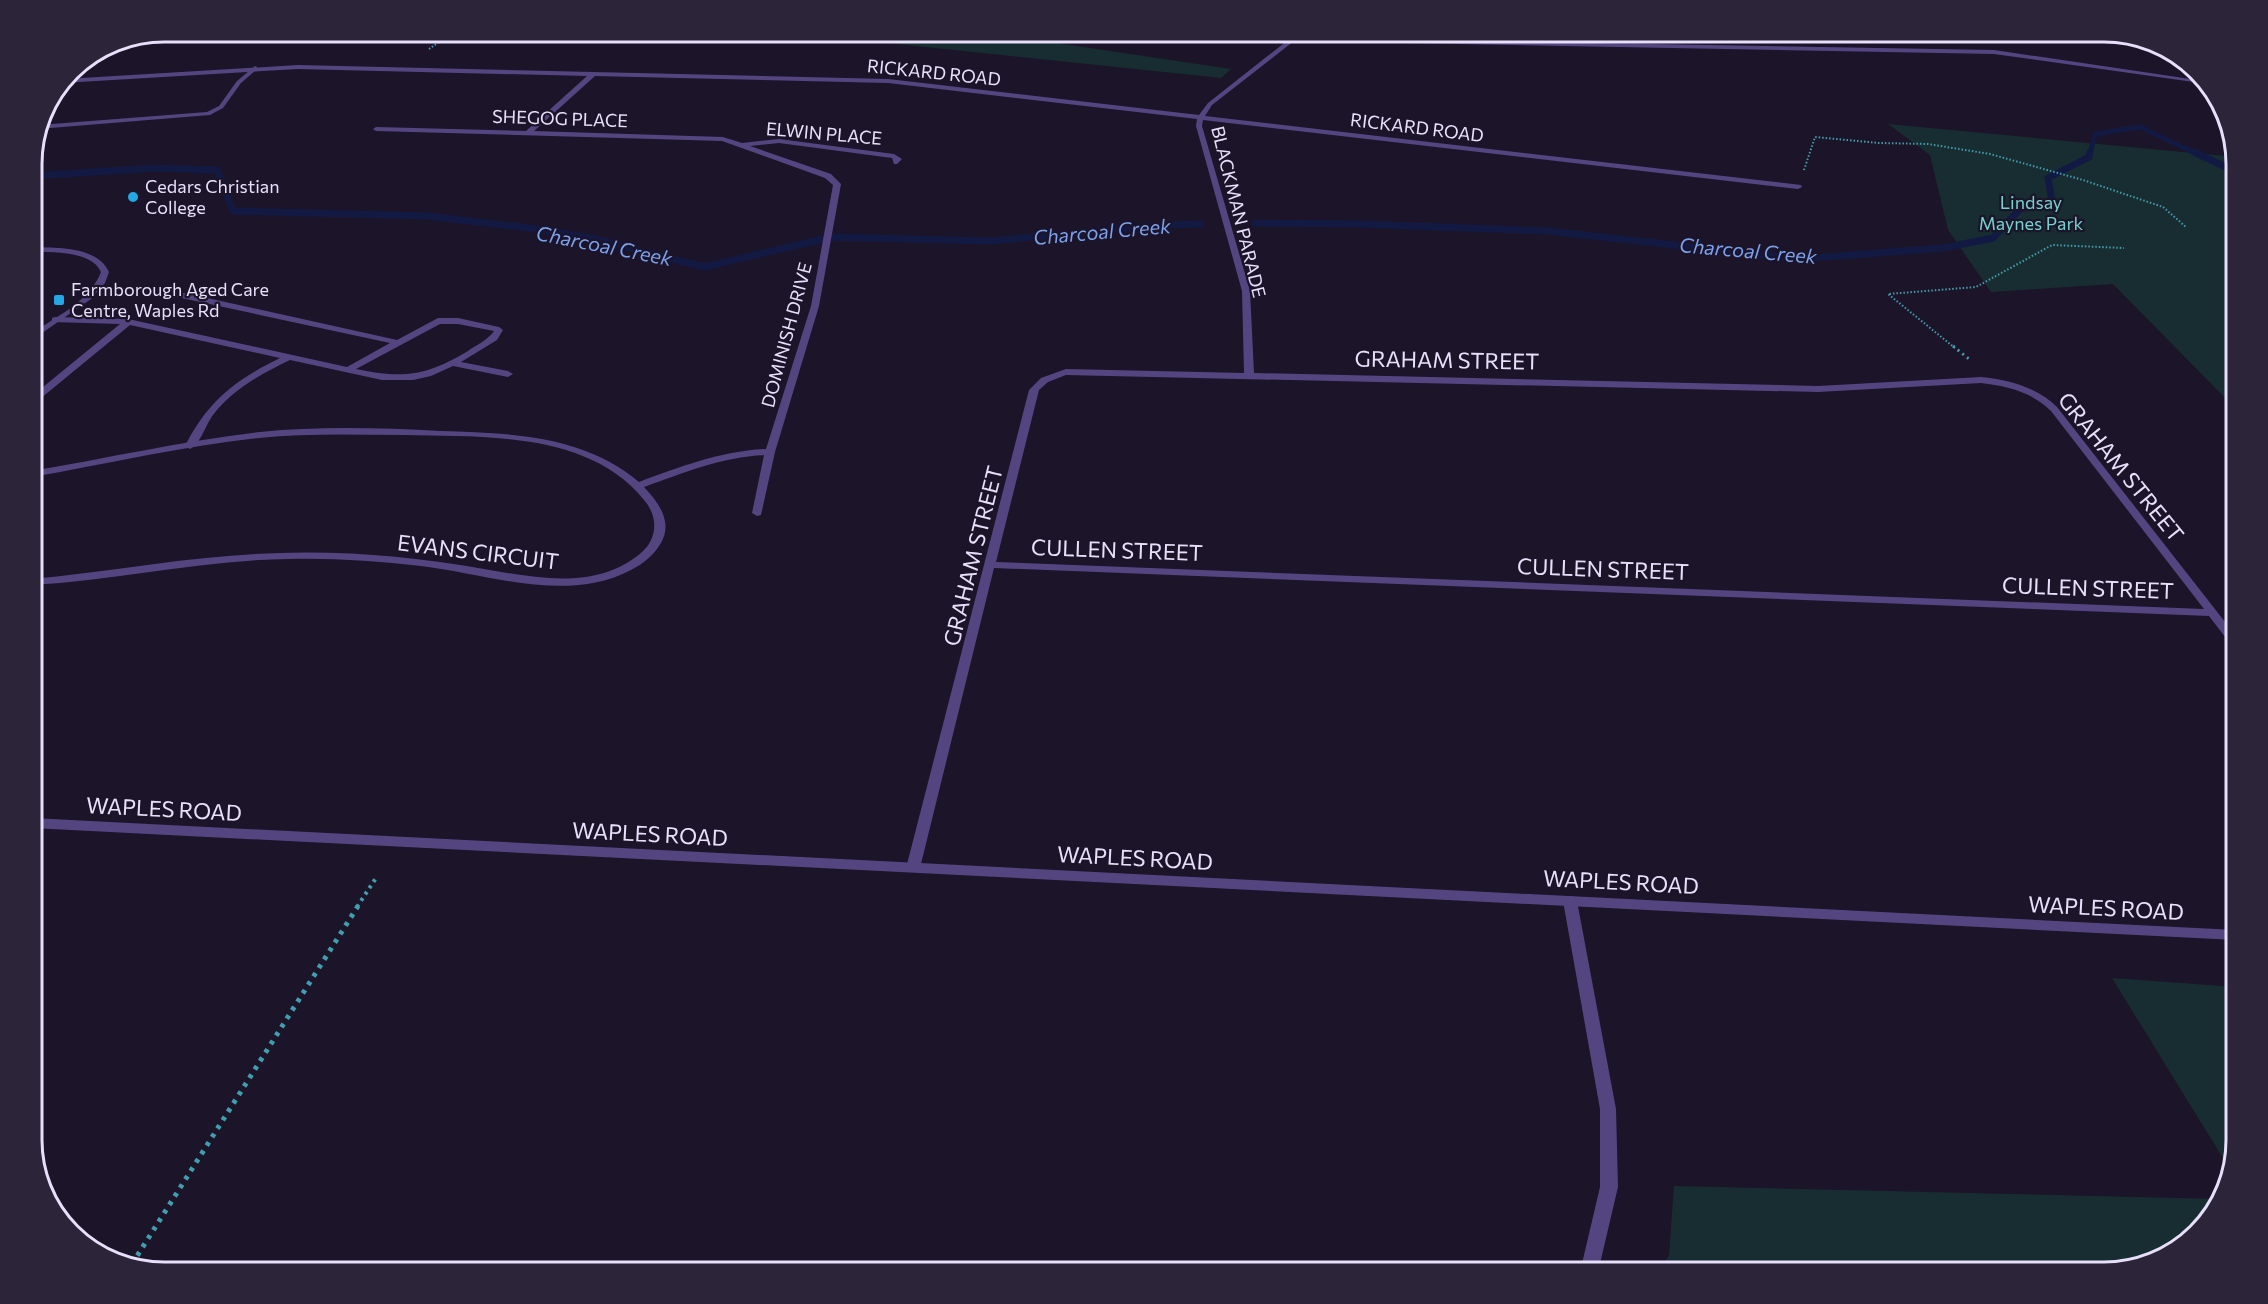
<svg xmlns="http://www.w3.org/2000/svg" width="2268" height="1304" viewBox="0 0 2268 1304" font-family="Commissioner,sans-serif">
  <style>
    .green { fill: #182d31 }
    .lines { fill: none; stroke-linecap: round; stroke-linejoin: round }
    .stream-far1 { stroke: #121a43; stroke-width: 5 }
    .stream { stroke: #121a43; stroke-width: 7 }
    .path-far3 { stroke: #419eae; stroke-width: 2; stroke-dasharray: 1.5 2; stroke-linecap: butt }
    .path-far2 { stroke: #419eae; stroke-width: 3; stroke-dasharray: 2 4; stroke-linecap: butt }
    .path-far1 { stroke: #419eae; stroke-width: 4; stroke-dasharray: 3 4.5; stroke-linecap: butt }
    .path { stroke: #419eae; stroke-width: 5; stroke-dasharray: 4 6; stroke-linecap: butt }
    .service { fill: #544581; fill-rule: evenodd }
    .minor { fill: #544581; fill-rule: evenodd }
    .tertiary { fill: #544581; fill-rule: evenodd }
    .poi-dot { fill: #24a8e3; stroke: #1c1428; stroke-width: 2 }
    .labels { text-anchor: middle; stroke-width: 4.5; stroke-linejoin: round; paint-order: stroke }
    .far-street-label { font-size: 18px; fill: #e8dffb; stroke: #1c1428 }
    .far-poi-label { font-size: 18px; fill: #e8dffb; stroke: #1c1428; text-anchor: start }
    .far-park-label { font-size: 18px; fill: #73d3cf; stroke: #1c1428 }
    .far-water-label { font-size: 20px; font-style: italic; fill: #7aa1ee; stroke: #1c1428 }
    .street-label { font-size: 22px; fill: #e8dffb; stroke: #1c1428 }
    .rim { fill: none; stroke: #e8dffb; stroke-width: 3 }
  </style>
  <rect width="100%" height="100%" fill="#1c1428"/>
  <path class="green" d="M464,32H982L1231,69L1221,78L878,42Z
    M1888,124L2236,157V409L2113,284L1991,292L1948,230L1930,155Z
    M2112,978L2236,987V1140L2229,1168Z
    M1674,1186L2221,1199L2219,1206L2171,1255L2104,1272H1659L1669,1255Z"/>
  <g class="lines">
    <path class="stream-far1" d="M2090,154L2095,134L2140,127L2197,154"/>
    <path class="stream" d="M2194,152L2236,172
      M32,176L156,168L217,170L233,211L427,216L538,229L595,239L704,267L832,237L990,241L1162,225L1200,224
      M1255,223L1360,224L1548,231L1799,259L1943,248L1993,238L2020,209L2052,201L2048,178L2089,157L2090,152"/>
    <path class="path-far3" d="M429,49L453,32
      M1804,170L1815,137L1879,143L1928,144L1990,154L2083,180L2163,207L2186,227
      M1955,348L1888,294L1976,287L2052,245L2124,248"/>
    <path class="path-far2" d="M1953,346L1969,359"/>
    <path class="path-far1" d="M357,907L376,878"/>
    <path class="path" d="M132,1264L358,906"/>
    <path class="service" d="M255,66L257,67V69L241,83L223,108L210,115L38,129L39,125L207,112L219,106L237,81Z
      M180,292L397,340L438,318H458L499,327L503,330L497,340L461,362L508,371L513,374L508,377L453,366L431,376L413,380H382L290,360C261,374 233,389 213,415C206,424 200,445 190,449L185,446C208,401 235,380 280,358L130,325L35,403L32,404V396L120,324L52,322V318L55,317L128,319L347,367L390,343L177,297L176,295ZM440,324H458L494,331C488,340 476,345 468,351C426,376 404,379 356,369Z"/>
    <path class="minor" d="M1229,32H1243L1292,37L1299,32H1305L1298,38H1301L1994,50L2204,81L2208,84L1994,54L1294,41L1212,105L1205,116L1801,185L1802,187L1798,189L1203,120L1202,126L1250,291L1254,373L1818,386L1981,377C2009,380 2037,387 2057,407L2236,636V646H2232L2209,616L994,568L920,868L918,872H908L906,868L1029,390L1041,378L1066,369L1244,373L1242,291L1196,126L1197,119L888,83L595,76L534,131L723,137L742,143L779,139L894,154L902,159L897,164H894L892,158L779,143L750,146L831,174L841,184L819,306L775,452L761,515L757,516L752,513L764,455C722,457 683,473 644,487C659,503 673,522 661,543C654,555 643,564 631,570C567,604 488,574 421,566C377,561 333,558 289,559C203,560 118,580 32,585V579C98,573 163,561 228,556C314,548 400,554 484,569C537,578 597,591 642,552C658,538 658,516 644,500C589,431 483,437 404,435C356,435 307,433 259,438C183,446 108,464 32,477V471C108,458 183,441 260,432C320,426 381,428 441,431C510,433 584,435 639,482C680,467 721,451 766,449L811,306L833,185L825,178L722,141L376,131L373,129L376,127L526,131L587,76L298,69L62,83L65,79L298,65L888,79L1199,115L1208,103L1288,40ZM1066,375L1818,392L1981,383C2007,386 2032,392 2051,411L2204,609L996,562L1039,390L1048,382Z
      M1570,896L1575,897L1577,901L1616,1109L1618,1187L1598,1272H1580L1600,1187V1109L1563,901L1565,897Z"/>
    <path class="tertiary" d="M32,247C57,248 97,246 109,272L105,283L91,299L32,340V333C56,317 90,301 101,272C91,250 52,253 32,251Z
      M32,818L2236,930V940L32,828Z"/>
  </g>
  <g class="poi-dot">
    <circle cx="133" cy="197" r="6"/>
    <rect x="53" y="294" width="12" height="12" rx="3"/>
  </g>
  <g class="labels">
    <g class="far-street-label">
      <text transform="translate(934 73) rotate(6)" y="6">RICKARD ROAD</text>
      <text transform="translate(560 119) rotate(2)" y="6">SHEGOG PLACE</text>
      <text transform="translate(1417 128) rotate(7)" y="6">RICKARD ROAD</text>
      <text transform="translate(824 134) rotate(5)" y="6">ELWIN PLACE</text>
      <text transform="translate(1238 212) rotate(76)" y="6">BLACKMAN PARADE</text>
      <text transform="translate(787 335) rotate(-75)" y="6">DOMINISH DRIVE</text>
    </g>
    <g class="far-poi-label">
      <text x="145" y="193">Cedars Christian<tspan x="145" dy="21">College</tspan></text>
      <text x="71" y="296">Farmborough Aged Care<tspan x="71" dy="21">Centre, Waples Rd</tspan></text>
    </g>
    <g class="far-park-label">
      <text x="2031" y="209">Lindsay<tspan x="2031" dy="21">Maynes Park</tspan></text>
    </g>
    <g class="far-water-label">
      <text transform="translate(1102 232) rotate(-5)" y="7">Charcoal Creek</text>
      <text transform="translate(604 246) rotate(11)" y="7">Charcoal Creek</text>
      <text transform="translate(1748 251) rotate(5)" y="7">Charcoal Creek</text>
    </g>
    <g class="street-label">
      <text transform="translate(1447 360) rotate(1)" y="8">GRAHAM STREET</text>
      <text transform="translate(2121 467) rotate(51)" y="8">GRAHAM STREET</text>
      <text transform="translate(1117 550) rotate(2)" y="8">CULLEN STREET</text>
      <text transform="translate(478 552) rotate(7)" y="8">EVANS CIRCUIT</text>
      <text transform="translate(973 556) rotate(-76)" y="8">GRAHAM STREET</text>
      <text transform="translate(1603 569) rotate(2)" y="8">CULLEN STREET</text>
      <text transform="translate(2088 588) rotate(2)" y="8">CULLEN STREET</text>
      <text transform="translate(164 809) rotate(3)" y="8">WAPLES ROAD</text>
      <text transform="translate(650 834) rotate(3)" y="8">WAPLES ROAD</text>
      <text transform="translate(1135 858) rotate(3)" y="8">WAPLES ROAD</text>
      <text transform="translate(1621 882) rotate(3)" y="8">WAPLES ROAD</text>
      <text transform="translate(2106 908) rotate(3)" y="8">WAPLES ROAD</text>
    </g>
  </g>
  <path d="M0 0H2268V1304H0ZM164 42H2104A122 122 0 0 1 2226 164V1140A122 122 0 0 1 2104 1262H164A122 122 0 0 1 42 1140V164A122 122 0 0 1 164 42Z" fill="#2c2439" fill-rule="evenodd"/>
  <path class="rim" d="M164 42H2104A122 122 0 0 1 2226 164V1140A122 122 0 0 1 2104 1262H164A122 122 0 0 1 42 1140V164A122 122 0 0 1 164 42Z"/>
</svg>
